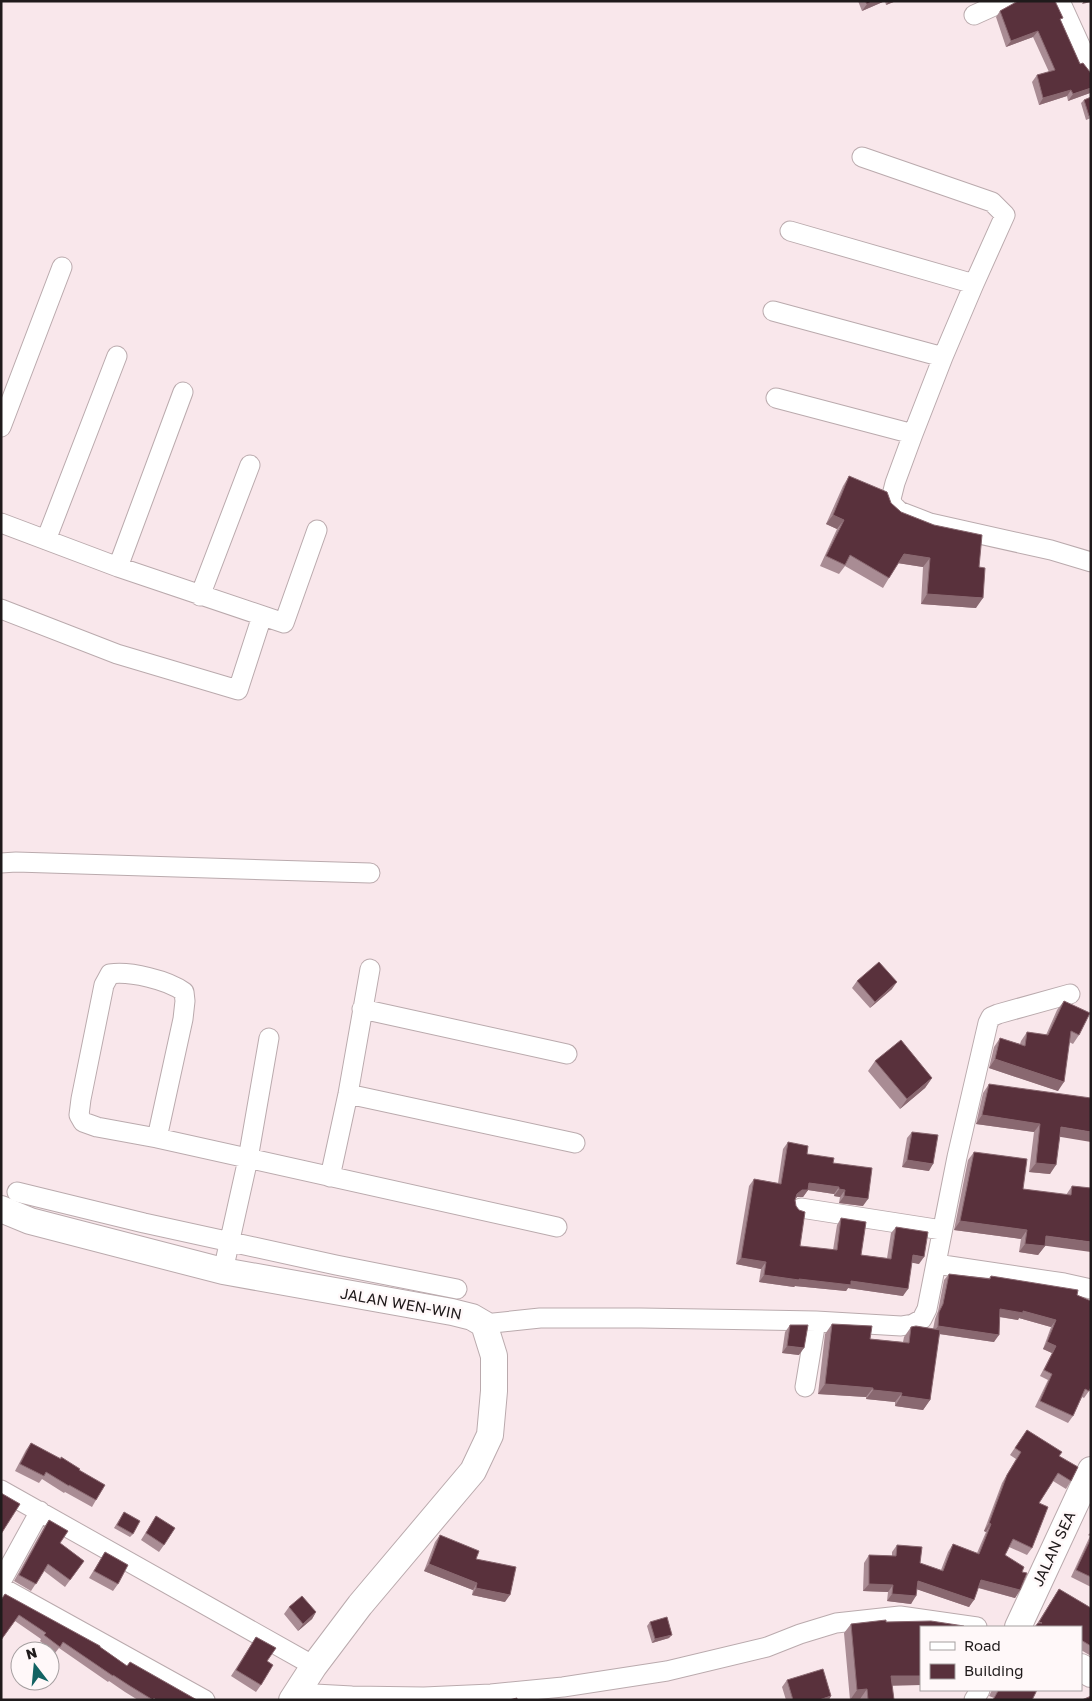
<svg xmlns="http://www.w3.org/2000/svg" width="1092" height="1701" viewBox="0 0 1092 1701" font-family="'Golos Text',sans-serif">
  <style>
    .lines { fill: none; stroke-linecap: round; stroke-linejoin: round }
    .street-casing { stroke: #baaaad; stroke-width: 21 }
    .secondary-casing { stroke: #baaaad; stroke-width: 28 }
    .street { stroke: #fff; stroke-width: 19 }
    .secondary { stroke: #fff; stroke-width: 26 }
    .wall { fill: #a98c94 }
    .shaded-wall { fill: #896870 }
    .building { fill: #59313c; stroke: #896870 }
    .labels { text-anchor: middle; stroke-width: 5; stroke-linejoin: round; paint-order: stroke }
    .street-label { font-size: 15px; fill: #1f1a1b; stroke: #fff8f9 }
  </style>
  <rect width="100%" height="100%" fill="#f9e7eb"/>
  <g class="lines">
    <g class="street-casing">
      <path id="street" d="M1060,1L1091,69
        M974,15L1005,1
        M862,157L992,202L1005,215L974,284L943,357L913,434L895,483L891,499L893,505L899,511L930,523L1051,550L1091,562
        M790,231L974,284
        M773,311L943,357
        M776,398L913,434
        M1,427L62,267
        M1,523L118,567L284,623L317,530
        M46,540L117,356
        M118,567L183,392
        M200,596L250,465
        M1,609L117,654L238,690L262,616
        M1,863L16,862L370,873
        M362,1009L567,1054
        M348,1094L575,1143
        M157,1138L183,1019L185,1001L184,992C168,980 130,971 110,974L104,985L81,1099L79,1115L83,1122L97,1127L157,1138L557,1227
        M330,1177L348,1094L370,969
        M17,1192L144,1223L336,1265L457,1289
        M801,1208L942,1230
        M936,1264L1064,1283L1091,1289
        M223,1271L248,1159L269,1038
        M484,1324L540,1318H641L816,1321L901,1326L913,1324L922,1319L927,1309L957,1157L988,1023L991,1017L998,1014L1070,994
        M805,1387L816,1321
        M1,1490L314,1666
        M1,1582L40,1511
        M1,1587L205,1700
        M296,1693L352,1696L424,1697L491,1694L563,1687L667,1671L767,1647L800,1634L836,1623L900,1616L977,1627
        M974,1700L980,1690"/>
    </g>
    <g class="secondary-casing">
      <path id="secondary" d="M1,1209L30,1221L223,1271L452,1312L472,1317L484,1324L494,1356V1391L490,1435L473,1471L360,1605L314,1666L292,1700
        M1018,1627L1091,1470
        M1081,1667L1091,1674"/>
    </g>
    <use href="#street" class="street"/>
    <use href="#secondary" class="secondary"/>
  </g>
  <path class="wall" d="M858,1H896L886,5L885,1L862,11Z
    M1016,1H1055L1061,21L1080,64L1091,75L1090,93L1068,101L1067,96L1039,105L1032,82L1037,75L1049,72L1033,37L1006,47L996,17L1000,11L1016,3Z
    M1091,97V118L1086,120L1081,103L1084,100Z
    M849,476L891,503L901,512L979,567L976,608L921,604L923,567L898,563L883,588L845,566L839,574L820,566L837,529L826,524L843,486Z
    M857,981L892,989L870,1008L852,988Z
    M1064,1001L1079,1035L1073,1044L1069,1042L1058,1091L989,1068L994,1047L1000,1038L1020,1044L1021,1041L1027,1032L1046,1035L1057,1010Z
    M875,1061L932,1078L925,1088L900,1109L868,1071Z
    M989,1084L1060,1137L1050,1174L1029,1172L1034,1132L976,1124L983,1093Z
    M912,1132L929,1171L902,1167L907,1138Z
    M788,1142L807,1154L833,1163L863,1206L839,1203L840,1197L834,1196V1194L808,1190L803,1197H797L795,1200L800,1246L833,1250L837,1225L841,1218L861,1255L887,1258L891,1233L896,1227L919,1264L912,1262L903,1296L848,1288L846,1291L795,1286L794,1287L759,1282L761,1269L736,1264L749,1186L754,1179L778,1183L783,1149Z
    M974,1152L1023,1189L1066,1195L1072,1186L1091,1188L1045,1246L1038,1255L1019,1252L1021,1239L954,1230L968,1160Z
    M949,1274L989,1278L991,1276L1077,1295L1089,1391L1084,1398L1082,1397L1073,1416L1068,1423L1035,1407L1048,1380L1040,1376L1052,1353L1043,1349L1051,1327L1019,1318L1018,1320L999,1317L994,1342L939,1334L930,1400L923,1410L895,1406V1402L866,1399V1397L818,1394L825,1334L832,1324L870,1339L903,1342L904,1337L911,1327L933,1329L935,1319L938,1311L944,1280Z
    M790,1325L799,1355L782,1353L785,1332Z
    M1027,1430L1059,1456L1071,1481L1066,1489L1053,1481L1039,1503L1032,1548L1027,1555L1009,1547L1005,1555L1022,1572L1020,1590L1015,1598L978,1588L969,1607L917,1589L911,1604L887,1601L888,1592L863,1591L864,1563L869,1555L892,1556V1552L897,1545L920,1563L941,1570L948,1552L953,1544L977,1553L986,1532L984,1531L1002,1483L1016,1459L1010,1455Z
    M31,1443L79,1470L96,1500L92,1507L65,1492L64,1493L42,1479L39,1483L15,1471L26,1450Z
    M122,1515L133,1534L130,1537L114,1528Z
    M156,1516L164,1545L159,1552L141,1540Z
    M49,1520L60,1543L84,1561L65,1587L44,1571L31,1591L14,1581L44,1527Z
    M1091,1532V1587L1071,1577L1090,1536L1088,1535Z
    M440,1535L476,1559L505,1602L472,1595L473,1590L424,1571L435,1542Z
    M105,1552L118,1584L113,1591L89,1578Z
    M1059,1589L1091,1608V1656L1081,1650V1627H1035Z
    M5,1594L100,1647L127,1666L197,1700H138L125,1692L109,1681L108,1682L59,1648L55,1653L40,1641L41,1639L15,1621L1,1640V1600Z
    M289,1607L316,1612L312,1619L298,1631L284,1614Z
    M650,1622L669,1638L652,1643L647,1626Z
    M886,1622L921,1685H892L894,1700H860V1699L850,1700L844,1633L851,1624Z
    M256,1637L261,1685L256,1692L231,1676Z
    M787,1680L829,1700H786L782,1687Z
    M992,1690H1037L1032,1700H993L994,1698L989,1696Z"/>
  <path class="shaded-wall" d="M874,1H885L862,11L867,4Z
    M889,1H896L886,5Z
    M1084,1H1091V2L1082,4Z
    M1038,31L1033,37L1006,47L1011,41Z
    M1091,88L1090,93L1068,101L1073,94Z
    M1071,90L1067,96L1039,105L1043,98Z
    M833,515L844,520L837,529L826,524Z
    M904,554L930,558L923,567L897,563Z
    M927,594L983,598L976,608L921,604Z
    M897,982L892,989L870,1008L875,1002Z
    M995,1059L1064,1082L1058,1091L989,1068Z
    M932,1078L925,1088L900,1109L907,1099Z
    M982,1115L1040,1124L1034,1132L976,1124Z
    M1061,1127L1091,1132V1142L1055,1136Z
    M907,1160L933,1164L929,1171L902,1167Z
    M1036,1163L1056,1165L1050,1174L1029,1172Z
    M809,1183L839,1187L834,1194L808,1190L803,1197H797L793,1201L797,1194Z
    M839,1189L845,1190L840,1197L834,1196Z
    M844,1196L868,1199L863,1206L839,1203Z
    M960,1221L1027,1230L1021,1239L954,1230Z
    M1046,1236L1091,1242V1252L1040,1245Z
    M1025,1244L1045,1246L1038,1255L1019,1252Z
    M913,1255L924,1257L919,1264L908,1262Z
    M741,1258L766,1262L761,1269L736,1264Z
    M764,1275L799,1279L851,1281L908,1289L903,1296L848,1288L846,1291L795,1286L794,1287L759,1282Z
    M1000,1309L1023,1311L1056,1320L1051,1327L1019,1318L1018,1320L995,1316Z
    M938,1326L999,1335L994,1342L933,1333Z
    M1047,1342L1056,1346L1052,1353L1043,1349Z
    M787,1346L804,1348L799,1355L782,1353Z
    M825,1384L873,1388L866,1397L818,1394Z
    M873,1390L902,1393L895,1402L866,1399Z
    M901,1396L930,1400L923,1410L895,1406Z
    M989,1523L991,1524L986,1532L984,1531Z
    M429,1564L477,1583L473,1590L424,1571Z
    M981,1580L1020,1590L1015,1598L976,1587Z
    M918,1581L974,1600L969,1607L913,1588Z
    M869,1584L893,1585L888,1592L863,1591Z
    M476,1588L510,1595L505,1602L472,1595Z
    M892,1594L916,1596L911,1604L887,1601Z
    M316,1612L312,1619L298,1631L303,1624Z
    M672,1635L669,1638L652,1643L655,1639Z
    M891,1676H921V1685L885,1686Z
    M867,1689L860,1699L850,1700L857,1690Z
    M831,1696L829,1700H819Z"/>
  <path class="building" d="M865,1H874L867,4Z
    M1055,1L1063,18L1060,19L1080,64L1083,63L1090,72L1091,75V88L1073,94L1071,90L1043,98L1037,75L1055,70L1038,31L1011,41L1000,11L1018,1Z
    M1091,97V115L1089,116L1084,100Z
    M849,476L887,492L891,503L901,512L934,525L982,535L979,567L985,568L983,598L927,594L930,558L904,554L889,578L850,555L845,565L826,556L844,520L833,515Z
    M879,962L897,982L875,1002L857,981Z
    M1064,1001L1090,1013L1079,1035L1071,1031L1064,1082L995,1059L1000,1038L1025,1046L1027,1032L1048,1035Z
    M901,1040L932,1078L907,1099L875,1061Z
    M989,1084L1091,1098V1132L1061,1127L1056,1165L1036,1163L1040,1124L982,1115Z
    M912,1132L938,1135L933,1164L907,1160Z
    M788,1142L808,1146L807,1154L834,1158L833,1163L872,1168L868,1199L844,1196L845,1190L839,1189V1187L809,1183L808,1190H802L797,1194L795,1200L796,1206L799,1210L805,1212L800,1246L837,1250L841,1218L866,1222L861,1255L891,1259L896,1227L928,1232L924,1257L913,1255L908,1289L851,1281V1285L799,1279V1280L764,1275L766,1262L741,1258L754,1179L781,1184Z
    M974,1152L1027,1159L1023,1189L1071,1195L1072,1186L1091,1188V1242L1046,1236L1045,1246L1025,1244L1027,1230L960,1221Z
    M949,1274L990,1279L991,1276L1078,1290L1077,1295L1091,1301V1387L1089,1391L1085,1389L1073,1416L1040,1401L1052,1374L1044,1370L1056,1346L1047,1342L1056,1320L1023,1311V1313L1000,1309L999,1335L938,1326L939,1312L943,1304Z
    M832,1324L872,1326L870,1339L909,1343L911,1327L916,1326L940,1330L930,1400L901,1396L902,1393L873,1390V1388L825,1384Z
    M790,1325H808L804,1348L787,1346Z
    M1027,1430L1062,1452L1059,1456L1078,1467L1071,1481L1058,1473L1039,1503L1048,1507L1032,1548L1013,1539L1005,1555L1024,1567L1022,1572L1027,1573L1020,1590L981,1580L974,1600L918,1581L916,1596L892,1594L893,1585L869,1584V1555L896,1556L897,1545L922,1547L920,1563L943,1571L953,1544L979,1554L991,1524L989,1523L1007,1475L1021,1452L1015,1448Z
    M31,1443L61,1459V1457L80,1469L79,1470L105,1485L96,1500L69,1485V1486L46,1472L44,1476L20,1464Z
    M1,1493L20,1504L1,1534Z
    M124,1512L140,1521L133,1534L117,1525Z
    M156,1516L175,1528L164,1545L146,1533Z
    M49,1520L68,1531L60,1543L84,1561L70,1580L48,1564L36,1584L19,1575Z
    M440,1535L479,1551L476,1559L516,1567L510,1595L476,1588L477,1583L429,1564Z
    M1091,1538V1577L1076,1570Z
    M105,1552L128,1565L118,1584L94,1571Z
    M1059,1589L1091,1608V1646L1081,1640V1627H1035L1038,1623H1042L1039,1622Z
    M5,1594L100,1646V1647L127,1666L130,1662L197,1700H156L154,1698L153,1700L130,1686L113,1675V1676L63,1642L60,1647L44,1635L46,1633L19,1615L1,1640V1600Z
    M302,1596L316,1612L303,1624L289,1607Z
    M667,1617L672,1635L655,1639L650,1622Z
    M886,1620V1622L931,1621L964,1626V1627H921V1676H891L894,1700H868L867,1689L857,1690L851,1624Z
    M256,1637L276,1648L267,1661L273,1665L261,1685L236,1670Z
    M823,1669L831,1696L819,1700H793L787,1680Z
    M996,1690H1037L1032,1700H993L998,1691Z
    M1091,1696V1700H1082Z
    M517,1698V1700H509Z"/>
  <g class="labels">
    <g class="street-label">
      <text transform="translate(401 1304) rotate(10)" y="5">JALAN WEN-WIN</text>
      <text transform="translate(1054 1549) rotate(-65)" y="5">JALAN SEA</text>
    </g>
  </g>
  <rect width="1092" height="1701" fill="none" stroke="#1f1a1b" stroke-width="5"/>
  <rect x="920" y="1626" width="162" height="65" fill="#fff8f9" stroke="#a59fa0"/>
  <rect x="930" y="1642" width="25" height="8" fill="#ffffff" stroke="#a59fa0"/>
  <text x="964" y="1651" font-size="15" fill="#1f1a1b">Road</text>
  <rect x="930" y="1664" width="25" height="15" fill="#59313c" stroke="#a59fa0"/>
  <text x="964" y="1676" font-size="15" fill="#1f1a1b">Building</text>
  <g transform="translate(35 1666) rotate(344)"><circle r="24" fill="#fff8f9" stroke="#a59fa0"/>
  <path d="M0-4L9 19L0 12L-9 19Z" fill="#136363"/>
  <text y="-8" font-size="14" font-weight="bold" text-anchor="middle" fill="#1f1a1b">N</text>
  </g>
</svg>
